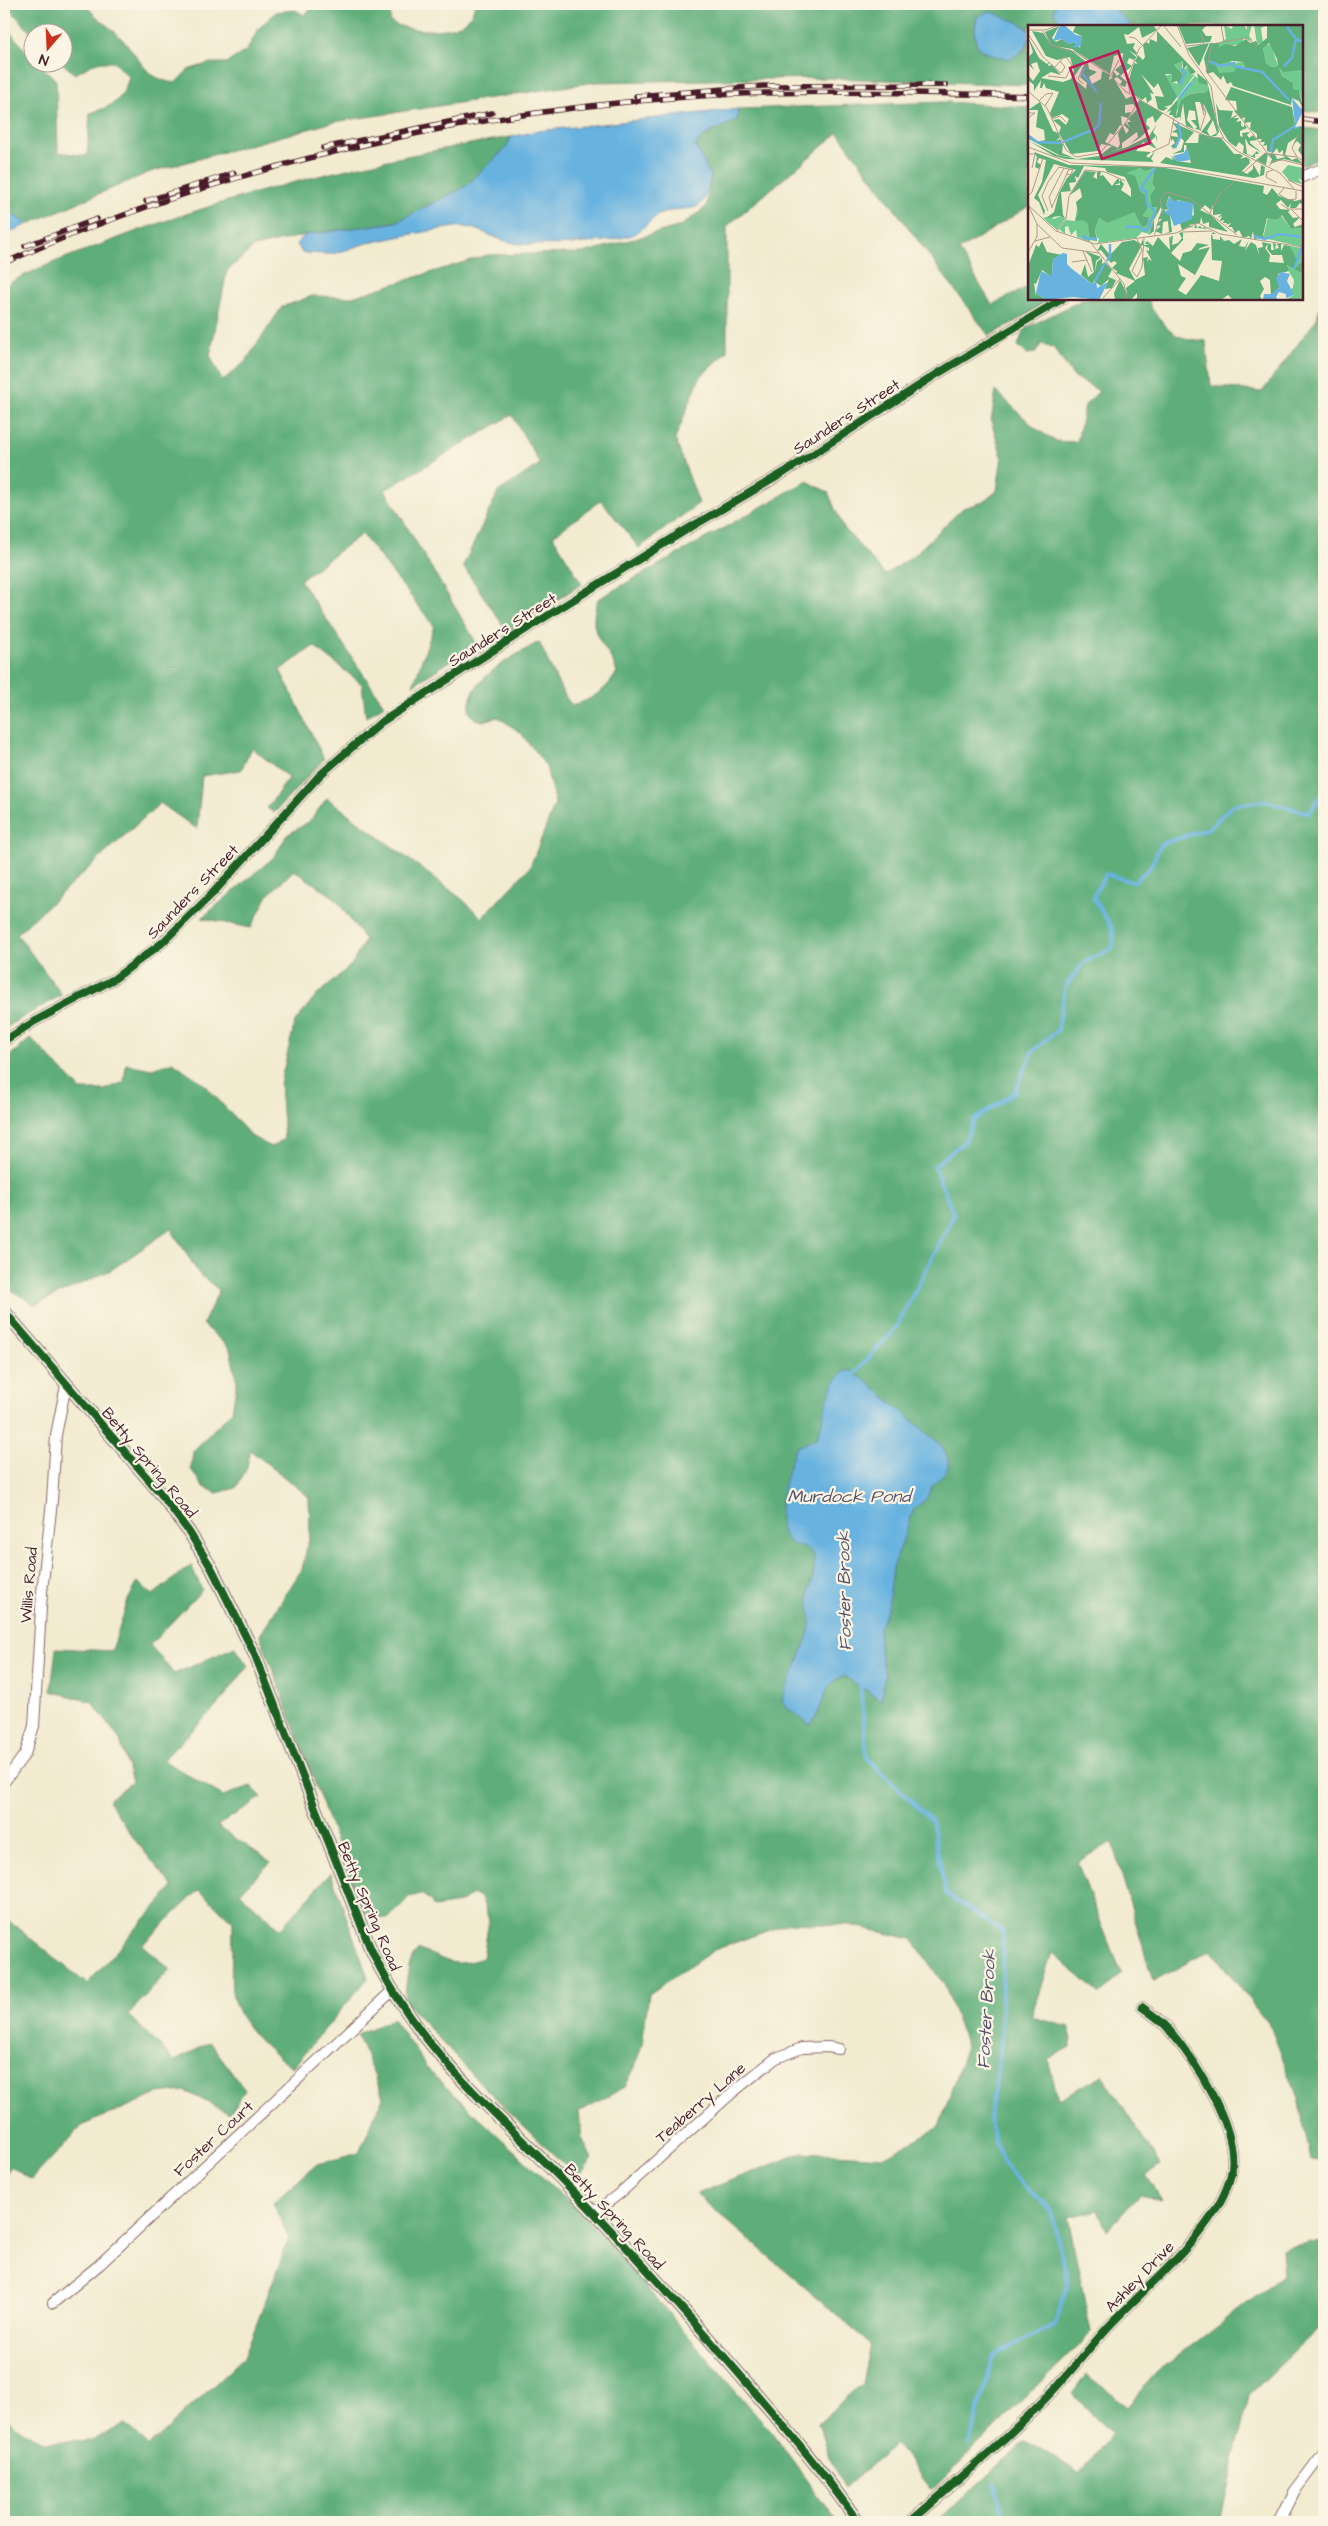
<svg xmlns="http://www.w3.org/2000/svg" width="1328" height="2526" viewBox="0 0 1328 2526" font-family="'Architects Daughter',sans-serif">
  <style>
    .forest { fill: #5eae7a; stroke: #546652 }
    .water { fill: #68b2e0; stroke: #596886 }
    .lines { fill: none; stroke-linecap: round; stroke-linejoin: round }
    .stream { stroke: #68b2e0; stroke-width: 4 }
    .minor-casing { stroke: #856665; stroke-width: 12 }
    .tertiary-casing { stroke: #856665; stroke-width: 14 }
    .minor { stroke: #fff; stroke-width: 10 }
    .tertiary { stroke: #fff; stroke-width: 12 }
    .rail-casing { stroke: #4a1f2b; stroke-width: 5.5 }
    .rail { stroke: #fcf5e5; stroke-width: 4; stroke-dasharray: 11; stroke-linecap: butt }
    .cycleway-casing { stroke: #fcf5e5; stroke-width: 11 }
    .cycleway { stroke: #1b5e20; stroke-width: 8 }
    .labels { text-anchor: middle; stroke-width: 4.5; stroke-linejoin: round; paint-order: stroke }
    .street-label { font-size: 16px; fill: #4a1f2b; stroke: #fcf5e5 }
    .water-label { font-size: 18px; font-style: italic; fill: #54526a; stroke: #fcf5e5 }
    .inset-river { fill: none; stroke: #68b2e0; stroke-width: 2.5 }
    .inset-road { fill: none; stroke: #af998e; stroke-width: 1 }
    .view { fill: #c2185b; fill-opacity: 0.15; stroke: #c2185b; stroke-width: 2.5 }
    .inset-edge { fill: none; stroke: #4a1f2b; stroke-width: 2.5 }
  </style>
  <rect width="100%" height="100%" fill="#fcf5e5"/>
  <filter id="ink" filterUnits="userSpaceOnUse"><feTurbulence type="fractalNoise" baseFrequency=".02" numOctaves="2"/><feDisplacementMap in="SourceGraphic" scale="10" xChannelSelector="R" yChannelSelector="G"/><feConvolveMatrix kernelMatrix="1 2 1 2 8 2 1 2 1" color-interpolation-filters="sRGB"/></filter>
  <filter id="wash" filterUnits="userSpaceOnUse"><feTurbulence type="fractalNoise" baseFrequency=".0096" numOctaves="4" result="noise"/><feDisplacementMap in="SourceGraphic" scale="20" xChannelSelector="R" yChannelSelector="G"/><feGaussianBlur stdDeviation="1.12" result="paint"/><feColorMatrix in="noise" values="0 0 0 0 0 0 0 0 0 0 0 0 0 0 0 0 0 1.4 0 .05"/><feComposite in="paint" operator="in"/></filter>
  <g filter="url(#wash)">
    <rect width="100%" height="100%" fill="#f2ebd0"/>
    <path class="forest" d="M8,4H85C95,18 109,25 121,38C141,57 143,79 175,83L188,70L210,63H227L247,50L259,28L276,12L295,10L304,15L318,4H394L391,12L390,22C408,32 459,36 471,15C473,12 474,7 475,4H1324V113L1302,110V26H1029V32L1028,29L977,17C968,61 991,56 1024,51L1029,38V85L827,78L595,82L334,122L150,172L28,224L4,210V25L32,58V62L38,63L56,80L58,152L87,156L90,113C114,106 122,101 129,77L114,62H97L75,74L62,63V32H32V34L10,9Z
      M945,102L1029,107V206L959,250L992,305L1029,286V299H1046L1048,303L989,336L838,133L727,226V352L700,377L675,439L699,503L639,548L601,500L553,536L582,584L507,631L463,566L498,492L540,464L512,415L385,490L477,644L413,685L434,626L362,534L300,580L384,705L366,717L362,684L314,646L280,670L324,759L274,813L267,808L289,778L252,748L241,770L202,776L197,829L160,803L17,934L62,995L13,1023L4,1030V286C37,267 73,255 108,242C237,192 375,159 511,137L507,147L466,186L396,222L305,235L254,247L227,271L210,355L222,381L245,362L282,307L312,296L352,297L487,255L583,253L681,226L706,207L711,176L695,145L706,135L737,120L738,109Z
      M1302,128L1324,130V157L1302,165Z
      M1324,295V2159L1311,2160L1298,2098L1271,2028L1211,1950L1153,1981L1112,1842L1077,1862L1121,1974L1100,1995L1052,1952L1031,2017L1070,2027L1071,2047L1048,2059L1058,2099L1103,2075L1160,2165L1146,2175L1162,2200L1139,2195L1107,2231L1098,2210L1068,2217L1091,2333L932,2490L895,2443L845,2488L827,2451L818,2423L862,2384L870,2343L696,2194L804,2152L883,2157L939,2127L966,2046L945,1986L912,1939L850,1925L789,1923L714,1950L649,1994L642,2044L635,2067L625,2087L579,2112L582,2138L592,2159L578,2178L490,2093L404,2001C407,1985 406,1959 419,1950C450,1960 449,1969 483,1958L489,1920L481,1897L472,1894L460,1903L434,1907L430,1900L421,1894L409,1897L388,1919L373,1916L362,1911L260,1635L302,1569L310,1535L309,1497L250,1450L247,1468L236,1488L217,1493L202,1486L191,1469L193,1451L232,1411L237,1381L230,1349L203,1324L219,1290L199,1274L171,1229L111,1270L35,1305L11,1290L4,1280V1136L9,1132L4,1127V1061L31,1038L81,1090H105L124,1082L126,1064L152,1069L173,1062L205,1085L251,1136L271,1147L284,1139L280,1084L295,1022L313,999L352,964L365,940L335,898L294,870L268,895L251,928L202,918L274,857L287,835L310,821L327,798L462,899L482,918L530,867L555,804L546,766L521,733L498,717L483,721L475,719L469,711C470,706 470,700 472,695C481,673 519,653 539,642C550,664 557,686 572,706C590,700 608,690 617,672C606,640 585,637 598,599L807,481L828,492L843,527L885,575L913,556L963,508L983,502L997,491L1002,456L991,421L996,391L1035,428L1055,441L1077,442L1085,405L1099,391L1073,376L1053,347L1041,344L1035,353L1027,354L1018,346L1024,329L1084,299H1149C1149,306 1153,311 1158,317C1172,337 1182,339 1206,341L1211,386L1262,392L1316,320Z
      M191,1565L202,1590L150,1645L174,1674L235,1647L248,1666L218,1705L163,1760L223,1796L251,1786L262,1797L217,1826L271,1862L240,1893L280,1929L331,1873L368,1978L293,2067C269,2052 235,2022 232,1991C230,1969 233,1945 233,1922L199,1890L142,1945L170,1969L128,2015L175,2061L210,2042L245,2090L230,2114L185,2091L158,2094L83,2125L31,2180L11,2166L4,2176V1917L87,1984L173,1887L135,1840L108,1800L132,1782L120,1740L92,1702L51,1691L56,1648L112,1651L128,1600L138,1582L153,1595Z
      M393,2019L430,2072L586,2218L770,2430L838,2522H4V2417L21,2430L43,2442L93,2440L125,2424L149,2446L244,2357L289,2239L273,2203L317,2164L359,2153L383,2097L357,2034Z
      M1324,2239V2323L1249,2395L1220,2522H936L1027,2440L1079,2474L1112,2434L1072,2395L1087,2375L1127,2406L1157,2372L1283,2276L1281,2249Z"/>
    <path class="water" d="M1056,4H1109L1132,26H1061L1054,11Z
      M989,11L1018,22L1028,29C1032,45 1022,52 1010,59C980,53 970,50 977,17Z
      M738,109L737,120L706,135L695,145L711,176C703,221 691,202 661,214C652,217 645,229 634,234C612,244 533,248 509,242C492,238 473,224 455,227C428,231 400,236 373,242C358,244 343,253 329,254C320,254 311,253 302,253L297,244L305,235L396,222L466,186L507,147L511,137L538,131Z
      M4,210L28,224L4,235Z
      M849,1370L869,1383L941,1445L948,1459V1467L944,1474L933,1485L926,1499L914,1509L893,1568L888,1607L879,1629V1645L885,1675L881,1700L844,1676C820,1684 826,1708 810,1725L785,1706L782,1699C788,1683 810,1638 810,1624C811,1614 808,1603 809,1593C810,1582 818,1566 813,1555C809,1546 794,1548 787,1540C770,1521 788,1469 795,1448L817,1438C825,1418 827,1376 849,1370Z"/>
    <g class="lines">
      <path class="stream" d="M854,1379V1374L896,1328L954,1215L934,1166L965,1141L974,1120L1015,1092L1032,1052L1058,1030L1065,987L1083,963L1113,948V930L1093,897L1106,874L1133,882L1149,869L1161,844L1208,829L1233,805L1265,801L1309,813L1324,791
        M860,1683L867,1758L932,1821L946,1894L1003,1931L1001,2045L989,2122L1004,2166L1051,2211L1068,2283L1055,2325L994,2355L969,2444
        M993,2482L1003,2514L1002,2522"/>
    </g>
  </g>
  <g filter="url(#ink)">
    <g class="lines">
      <g class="minor-casing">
        <path id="minor" d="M1302,177L1324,168
          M4,1041L35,1021L114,979L162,943L212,894L320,775L380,723L539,621L686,530L785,472L937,374L1062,299
          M4,1782L25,1754L34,1726L42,1592L52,1501L56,1435L66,1385
          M594,2213L620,2193L733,2092L776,2058L802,2048L828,2047L839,2049
          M53,2303L99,2265L392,1991
          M910,2522C956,2482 1002,2443 1044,2400C1067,2377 1087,2350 1109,2326C1146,2286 1219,2229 1231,2174C1241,2129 1194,2059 1166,2026C1159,2019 1150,2013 1142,2007
          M1279,2522L1294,2492L1324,2452"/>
      </g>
      <g class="tertiary-casing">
        <path id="tertiary" d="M4,1311L161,1494L189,1532L212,1569L255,1655L369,1945C416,2050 497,2112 575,2193C630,2249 682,2308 734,2368C777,2418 821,2468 858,2522"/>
      </g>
      <use href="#minor" class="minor"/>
      <use href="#tertiary" class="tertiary"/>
      <g class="rail-casing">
        <path id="rail" d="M636,96L763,86L946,85
          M1302,119L1324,122
          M323,148L492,113
          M146,201L234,173
          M25,246L97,219
          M4,263C240,159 508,101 766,93C854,91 942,93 1029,96"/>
      </g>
      <use href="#rail" class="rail"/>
      <g class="cycleway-casing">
        <path id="cycleway" d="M4,1041L35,1021L114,979L162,943L212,894L320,775L380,723L539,621L686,530L785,472L937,374L1062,299
          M4,1311L161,1494L189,1532L212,1569L255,1655L369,1945C416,2050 497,2112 575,2193C630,2249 682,2308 734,2368C777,2418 821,2468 858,2522
          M910,2522C956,2482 1002,2443 1044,2400C1067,2377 1087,2350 1109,2326C1146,2286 1219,2229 1231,2174C1241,2129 1194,2059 1166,2026C1159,2019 1150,2013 1142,2007"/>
      </g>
      <use href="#cycleway" class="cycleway"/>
    </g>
  </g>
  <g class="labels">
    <g class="street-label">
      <text transform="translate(846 416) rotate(-33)" y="6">Saunders Street</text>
      <text transform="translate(502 629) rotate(-32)" y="6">Saunders Street</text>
      <text transform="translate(192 891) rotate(-46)" y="6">Saunders Street</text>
      <text transform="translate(150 1462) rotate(50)" y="6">Betty Spring Road</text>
      <text transform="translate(28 1585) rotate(-85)" y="6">Willis Road</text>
      <text transform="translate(370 1906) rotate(67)" y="6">Betty Spring Road</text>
      <text transform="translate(700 2102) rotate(-41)" y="6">Teaberry Lane</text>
      <text transform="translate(213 2138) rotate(-43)" y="6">Foster Court</text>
      <text transform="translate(615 2216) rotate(47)" y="6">Betty Spring Road</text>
      <text transform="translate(1139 2276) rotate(-46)" y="6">Ashley Drive</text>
    </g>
    <g class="water-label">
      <text x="849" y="1502">Murdock Pond</text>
      <text transform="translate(844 1591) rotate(-91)" y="6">Foster Brook</text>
      <text transform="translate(986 2009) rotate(-87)" y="6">Foster Brook</text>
    </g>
  </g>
  <g transform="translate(1028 25)">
    <rect width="275" height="275" fill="#f2ebd0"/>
    <path d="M196,0L204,4L205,0H216L219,5V1L224,0L221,11L225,16L216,13L214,19L191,22V18L198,14ZM226,0H239L233,3L235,18L229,19ZM237,19L243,20L250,41L243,42L238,38L235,23ZM182,29L206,38L215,37L217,42L209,41V48L192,52ZM155,36L154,43L158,44L159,40L162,50L167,49L149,73L136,51L144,49L143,57L151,59L155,49L146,40ZM251,43L255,47L258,44L275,45V78L271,65H266L265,58L254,51ZM167,51L180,60L179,67L161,69L148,87L150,73ZM260,140L275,143V156L270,153L274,159L262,156L254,147ZM112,143L116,146L119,143L127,145L124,156L127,163L122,172L129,182L121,209L114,207L108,213L70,218L71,213H69L67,205L71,193L79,198L88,186L106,187L113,199L120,195L121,192L113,191L119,182L115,170L96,146ZM50,178L63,205L62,217L49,212L48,205L43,210L40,201L37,202V209L31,204L38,195L47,196ZM253,190L263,204L275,203V222L235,213L240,192L249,195ZM23,191L26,194L33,191L37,194L29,205L15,193ZM262,221L275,223V236L269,243ZM261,240L275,249V275H257L266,270L260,265L265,263L266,255L258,242Z" fill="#73ca8f"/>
    <path d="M48,0H125L129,5L114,13L111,2L100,10L96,9L99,19L107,18L105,23L109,28L108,30L101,25L108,32L106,35L101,33L99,38L104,41L92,51L99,57L97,62L92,60L94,56L89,52L86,54L98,74L104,71L109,78L112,75L135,88L127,98L125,91L119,94L118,99L122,103L113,112L102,119L110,112L109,107L94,118V123L79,128L99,122L121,111L129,99L125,107L129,112L128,117V111L123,116L129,124L115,117L108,126L123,127L118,131L121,133L127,126L123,134L126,137L38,134L26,131L1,116L29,130L49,134L71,131L84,121L73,119L70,126L43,129L31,108L33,102L25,95L31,94L38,100L41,94L34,89L24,93L22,88L31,67L18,63L16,58L14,63H12L13,55L6,66V60L0,55V50L5,56L12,46L9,37L3,39L6,45L1,40L0,33L5,27L0,12L11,33L19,39L21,37L20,41L24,40L33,50L23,47L13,53L35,57L43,54L46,46L42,32L29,35L18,31L4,6L15,8L23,20L17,7L31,1L24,13L28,17L34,14L41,19L47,17L52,23L54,11L45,7ZM26,21L44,24L82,49L86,31L95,28L94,39L87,45L92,49L89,51L85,46L84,53L81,55L82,50L74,46L73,54L64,59L61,52L69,47L61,44L60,38L57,39L52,52L59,58L58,64L45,53L57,36L43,25ZM105,79L109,84L100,94L103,97H99L102,103L98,98L96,100L101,105L98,109L95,101L90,108L92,119L90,123L77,117L82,108L86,110L92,100L94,101L93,91L100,93L103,87L97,88V80ZM150,0H179L174,5L178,11H184L182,17L158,19ZM239,0H275V45L255,47L251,43L254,51L265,58L266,65H271L275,83L271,76L264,73L263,80L205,61L203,57L199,59L195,50L193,55L185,47L179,49L176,33L182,18H191V22L198,19L207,21L218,14L222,18L228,16L230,20L239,13ZM241,18L249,34L250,41L243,42L238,38L235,23ZM204,36L215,37L217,42L209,41L206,47L191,48L188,40ZM129,6L168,47L162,50L159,40L155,45V36L146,40L155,49L151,60L149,56L143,58L144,49H137L149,72L143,80L136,82L140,83L135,86L130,84L127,71L136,72L130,58L126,63L113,49L126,69L122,68L124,74L119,78L118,72L114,75L106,70L101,54L106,38L110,39L107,36L110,30L115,35L117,32L115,20L118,17L121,19L122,14L129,17ZM181,18L171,41L159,23ZM169,48L179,56L191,107L188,111H183L189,108L185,95L179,106L182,111L173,107L183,94L175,78L177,88L172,77H167L172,105L167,104L169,102L163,95H168L167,86L161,85L159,95L166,104L158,101L155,78L152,96V92L148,93L151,95L144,91L146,90H141L143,85L138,88L150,74L148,92L153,75L162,69L179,67L180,60L171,58ZM203,62L264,82L267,99L264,103L275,101V132L270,125L273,120L269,116L265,120L269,112L260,118L257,130L264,135L269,133L275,139L256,134L242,139L244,134L240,128L238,140L228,135L238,128L247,129L249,134L258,132L255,131V125L251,128L249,123L245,128L239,126V120L235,121L237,117H232L234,114H229V109L222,104L223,97L216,98L217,92L213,94L206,86L209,85L208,76L197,75ZM12,77L25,106L30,108L32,112L28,116L32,114L35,120L34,128L46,133L31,130L1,114V111L8,117L17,115L16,105L8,102L10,85H0ZM188,78L191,85L205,86L203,93L208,90L209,91L205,93H211L208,97L213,96V101L216,102V99L219,103L212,106V111L215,112L214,108L222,107L219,110L221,113L225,110L229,115L222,116V118L234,128L221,120L217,113L219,129L224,131L229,126L231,129H227V133L215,128L216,121L211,117L208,122L201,117L191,101ZM144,97L166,107L157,118H170L171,109L193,113L206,129H212L215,131L212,134L218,132L224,136L221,135L222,138L214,146L219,149L225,144V139L232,151L233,140L237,142L236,150L226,153L132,138L138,132L145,135L143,131L149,136L163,138L158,120H156V127L144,129L153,125L156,116L152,112L146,124L143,121L147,118L145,114L143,116V111L150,112L149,108L144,107L149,104ZM6,127L41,140L132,142L236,161L235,168L239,170L244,163L251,171L267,176L275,174V180L272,178L268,183H262L263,178L260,183L253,175L248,179L252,184L262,185L260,187L265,193L272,192L265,199L267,202L275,199V203L263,204L254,190L249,195L239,193L235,210L238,216L233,213L226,214L225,206L223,214L221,211L215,213L211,205L207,208L204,202H200L203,198L198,200L199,198H195L196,195L192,196L194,191L189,193L194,189L185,190V180L183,185L177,180L172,185L183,190L200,207L181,202V197L175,199L173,192L172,198L161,200L166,203L168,199L169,203L172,201L174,203L176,202L180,204L160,202L154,205L152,198L166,190L165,179L150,175L145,177L141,171L138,180L141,184L136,185L142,190L144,207L135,209L141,207L140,196L135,197L134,209L127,206L133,201L128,200L134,194H130L135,185L133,182L126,195V206L121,210L129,182H124L122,171L127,163L124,157L127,143L116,146L112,143L98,148L107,151L112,166L119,172V184L114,191L121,192L119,200L114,202L106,187L79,198L71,193L67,205L69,216L62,215L60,199L55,195L47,196L50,188L48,177L54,172L52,163L42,170L57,146L68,147L65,152L69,154V147L73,146L72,151L75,150L84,161L90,153L92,158L86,160H92V154L96,159L93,165L103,172V164L97,152L79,147L77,143L56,141L50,153L47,151L48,157L41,158L43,166L33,167L35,190L38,194L32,191L18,193L26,187L31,168L39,153L48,145L26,139L10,170L17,186L16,190L11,177L6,173L14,157L18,135L11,133L9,137L13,140L11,144L7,142L9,132ZM155,207V215L143,228L152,236L155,228L163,226L169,218L181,220L172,223L170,225L182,222L167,250L150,239L153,251L158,253L150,265L158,270L173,250L191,256L194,236L184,235L183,211L185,207L188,209H184L185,214L192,215V211L196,216L201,215L206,219L214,214L211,221L217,222L221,215L217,226L223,217L228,220L231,230L230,223L235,222L234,217L243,219V225H246L245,218L248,219L247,224L251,223L249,219H253V226L256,220L262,221L269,235L268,242L275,236V249L259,240L261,246L250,249L251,263L243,270L242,255L237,252L232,256L236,264L232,271L234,275H205L200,270L193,275H105L109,273V268L104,274L87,275L86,268L92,255L99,269L98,263L107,256L88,248L89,246L84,243L89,238L86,236L83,238L73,225L69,226L73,219L82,230L94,217L106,215L113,219L115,214V220H122L117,219L119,216L125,221L130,212L142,225L141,210L142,213L145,210L144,220L150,218L154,213L151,208ZM240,219L239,224L244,230H254L256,238L241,237L242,230L237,223ZM114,220L121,223V226L118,225L124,236L121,234L119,237L120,232L115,233L117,250L107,255L101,244ZM14,216L19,227L34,230L25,234L24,252L14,245L8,259L6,258L8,272V268L18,275H0V241L8,220L11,222ZM57,226L73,232L68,236L67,247L69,237L74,233V239L77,237L84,245L80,252L88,255L84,263L77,264L81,254L73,261L67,257L73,246L64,259L53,250L57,239L60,252L66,247L63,232Z" fill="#5eae7a" fill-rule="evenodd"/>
    <path d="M36,0L48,10L54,11L53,21L45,23L48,17L41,19L34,14L25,16L31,2ZM264,73L275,86L267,102L275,101L268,104L264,103L267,99ZM159,122L162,135L149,137L145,131L156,128ZM141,172L145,177L148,175L165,178L164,194L146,201L142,190L135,188L141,184L138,180ZM35,228L39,229V239L44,244L64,259L68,255L69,263L80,257L71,275L45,272L18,275L8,268L13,246L24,251L25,234ZM253,247L262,249L259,256L266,270L258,273V269L251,267L248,272L250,275H235L236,269H243L251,263L248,253Z" fill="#68b2e0"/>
    <path class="inset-river" d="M259,2L269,15L275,16M181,36L192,41L207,38M205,41L234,47L261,75M256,41L264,33L268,14M56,42L54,48L69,67M152,60L157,48L153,44M151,73L163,58M1,111L9,117L34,118M35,117L67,104L71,100L73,78M147,123L153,110L150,98M243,127L245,115L264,103M113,163L127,143M98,202H111L117,206L123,201L120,199L127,189L126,185L119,179L118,166L112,164M55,210L56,213L69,214M226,211L237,214L251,209L275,212M79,236L82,231V219M266,244L275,219M67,256L77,238"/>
    <path class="inset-road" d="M135,0L153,22M149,0L161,30L183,61L189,99L196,114L209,126L252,148L266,164M193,0L196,17M0,5H18L30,0M15,6L23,20L47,27L82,50L97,66L160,103L183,113H195M0,9L15,32L33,48L37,42L32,36M101,12L107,13L114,20M158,21L176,19L173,9M229,21L218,13L184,19L178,46L243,133M83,50L91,35M20,51L38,53L44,40L37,31L27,42M55,59L50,54L58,36M0,66L19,83L38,125L48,132L72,128L98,97L112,74M102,68L99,54L111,24L134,0M11,76L18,69L25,68L17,81M0,88H7L0,93M24,94L32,91L38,97M172,106L178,87L173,78L176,90M0,122L43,138L148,143L275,166M124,127L141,119L146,93M0,129H7L4,143M0,132V152M269,132L264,123L270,110M241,141L245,136L255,135L275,140M245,145L239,147L238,152L249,158M215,148L237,128L269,132L275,136M260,155L275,162M256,163L251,169L260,175L268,174V166M0,171L4,167L15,133M253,179L260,184H275M0,180L28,206L67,219L148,208L170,198L192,209L275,222M1,182L9,199L34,223L71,228M24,182L41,144M24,183L21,172L36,143M263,184L274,195M20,186L14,171L20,157L31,142L45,145L42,150L38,149M182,188L192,169L207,156M29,206L38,194L41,171L57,145L77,147L97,156M154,207L184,206M126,211L134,185L132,176L138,167L163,174L209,210M109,214L114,225L104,246L109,252L114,242L116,213M7,216L22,212M63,218L96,259L99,275M55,226L64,247M0,227L9,212V199M44,237L59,235M75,273L92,254"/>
    <path class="view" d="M90,26L122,118L74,134L42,43Z"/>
    <rect width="275" height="275" class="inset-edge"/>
  </g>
  <rect width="1328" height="2526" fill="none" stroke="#fcf5e5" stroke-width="20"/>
  <g transform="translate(48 48) rotate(199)"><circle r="24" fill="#fcf5e5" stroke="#b59f9b"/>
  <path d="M0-4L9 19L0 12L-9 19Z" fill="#c8321e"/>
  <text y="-8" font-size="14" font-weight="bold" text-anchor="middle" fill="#4a1f2b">N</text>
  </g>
</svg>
